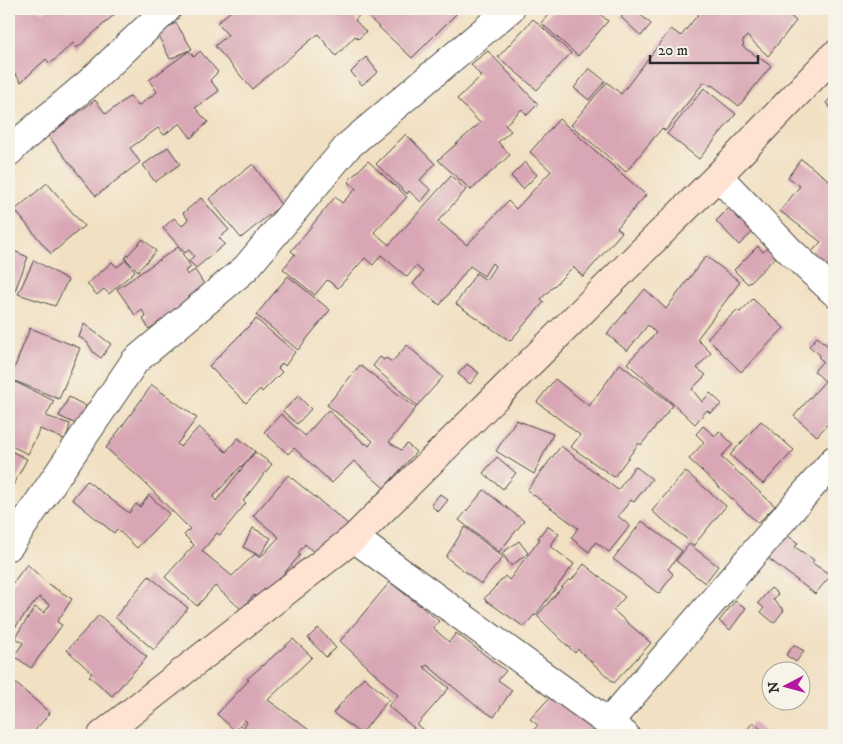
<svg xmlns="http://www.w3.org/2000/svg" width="843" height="744" viewBox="0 0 843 744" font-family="'IM FELL DW Pica',serif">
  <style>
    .building { fill: #d8a6b4 }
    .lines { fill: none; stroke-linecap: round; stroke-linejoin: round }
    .street-casing { stroke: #494642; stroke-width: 30 }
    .secondary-casing { stroke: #494642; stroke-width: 30 }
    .street { stroke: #fff; stroke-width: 28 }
    .secondary { stroke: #fee3d2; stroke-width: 28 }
  </style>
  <rect width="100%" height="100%" fill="#f7f3e8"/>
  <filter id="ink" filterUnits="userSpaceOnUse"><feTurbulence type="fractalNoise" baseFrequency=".02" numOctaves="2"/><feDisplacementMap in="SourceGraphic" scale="10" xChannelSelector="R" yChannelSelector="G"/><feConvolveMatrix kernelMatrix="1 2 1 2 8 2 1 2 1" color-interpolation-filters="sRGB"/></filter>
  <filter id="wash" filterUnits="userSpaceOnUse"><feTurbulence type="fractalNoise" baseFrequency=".0096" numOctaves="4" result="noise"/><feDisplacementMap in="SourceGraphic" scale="20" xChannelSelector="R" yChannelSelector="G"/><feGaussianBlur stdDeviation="1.12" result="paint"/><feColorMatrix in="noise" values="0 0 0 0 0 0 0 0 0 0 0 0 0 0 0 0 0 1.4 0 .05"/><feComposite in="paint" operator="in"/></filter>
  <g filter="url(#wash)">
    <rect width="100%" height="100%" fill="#f1e0c2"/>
    <g id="blocks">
      <path class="building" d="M9,9H40L43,12L46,9H110L115,14L77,48L73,43L50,64L46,59L21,82L9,65Z
        M233,9H365L355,20L366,32L358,39L355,36L336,56L318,34L252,89L215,46L228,35L217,23Z
        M372,9H452L457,13L412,58L366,15Z
        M553,9H594L608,21L578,56L541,23Z
        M629,9H634L651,24L641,36L621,17Z
        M697,9H783L796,21L768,56L747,36L742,42L744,44L742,46L771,66L739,106L712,85L711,86L704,82L665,131L662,128L626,172L571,125L607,82L621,94L671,29L681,36L700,12Z
        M533,19L571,53L537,90L498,57Z
        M176,23L192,49L170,59L157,33Z
        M189,51L194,57L200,51L218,72L210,80L219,91L195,108L208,122L191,138L180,123L164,135L158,128L130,148L140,162L96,196L48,136L95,100L106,114L130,96L138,106L157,92L149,80Z
        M488,51L538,104L527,115L522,109L505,125L511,131L498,142L510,155L471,190L438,160L480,123L457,99L481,76L471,64Z
        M366,57L378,72L362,85L351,72Z
        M589,68L605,81L589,100L574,88Z
        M704,88L736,114L699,159L667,134Z
        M834,94V112L826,103Z
        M559,119L646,195L617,228L622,232L583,277L573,267L541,299L544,302L510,341L456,304L476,273L486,280L495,266L492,263L484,276L470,266L440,305L413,284L423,272L416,266L407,277L381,255L373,265L365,258L338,288L327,280L315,295L283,269L295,254L291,251L335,197L342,203L356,189L348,181L368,161L407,197L374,232L389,245L451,176L466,190L438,221L467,245L508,201L516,209L551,171L530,152Z
        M406,134L435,164L420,180L431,190L421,202L409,191L407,194L376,164Z
        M168,147L180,164L155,182L143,165Z
        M801,159L834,184V280L806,258L821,242L780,211L800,186L788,177Z
        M525,162L537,175L523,189L511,176Z
        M253,164L281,205L241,238L209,199Z
        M47,183L84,226L51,254L15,210Z
        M201,198L229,230L219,238L225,244L196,268L189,261L194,256L189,250L185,253L163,228L174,218L182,226L188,219L183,213Z
        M734,203L758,227L739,245L716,221Z
        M143,239L156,251L138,271L125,258Z
        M772,244L780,253L748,284L734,270L758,246L763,252Z
        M178,247L191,267L185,271L187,275L195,270L207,289L149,329L143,319L146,317L142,310L135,315L117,289Z
        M9,249L28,257L9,306Z
        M706,256L740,282L697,339L711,353L697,368L706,375L692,389L702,402L710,393L722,404L710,413L707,410L695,424L679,409L627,363L656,333L648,325L627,351L607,334L645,289L666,309Z
        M34,260L68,280L55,306L18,294Z
        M126,260L135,271L109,294L104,289L97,295L87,284L112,262L117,267Z
        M288,276L330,310L298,350L256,315Z
        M753,299L784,328L741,372L707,338L737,310L740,312Z
        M256,319L295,352L285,366L282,363L278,368L282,372L262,392L260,389L246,403L209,366Z
        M84,324L111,344L101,358L94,353L87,342L79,337Z
        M30,328L80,348L59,399L10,379Z
        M817,337L828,346L834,339V417L817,436L794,416L825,381L814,371L823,361L818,357L820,355L809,346Z
        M407,345L443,377L417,406L373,366L380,357L384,360L386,358L392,362Z
        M467,364L479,373L470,384L458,374Z
        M620,364L673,405L641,445L639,443L614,477L571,447L580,435L537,402L555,379L589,406Z
        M360,365L416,408L389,442L401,450L407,444L416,452L384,488L354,461L332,483L294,448L288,454L264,432L281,414L305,436L328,410L365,444L366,443L369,446L373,441L327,405Z
        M9,379L54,401L46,416L70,424L66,440L40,429L28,454L9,445Z
        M152,385L197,418L177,444L180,447L199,427L226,452L238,438L255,451L242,467L241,466L213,497L216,501L255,452L272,464L243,501L246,503L220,535L217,533L202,551L232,576L255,554L260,558L279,537L253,516L288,475L348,524L320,558L305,544L298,553L300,555L281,577L259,599L254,595L241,609L215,586L197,606L165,577L194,545L184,535L190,529L144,482L106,448Z
        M298,396L311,409L297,424L283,411Z
        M69,397L86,406L78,425L59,416Z
        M516,420L553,434L534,474L496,451Z
        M761,421L794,450L763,484L730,455Z
        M703,426L715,436L719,431L733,444L721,457L775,506L758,523L689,459L704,442L696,434Z
        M561,446L618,490L635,466L652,479L634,502L631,500L618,516L630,526L609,552L596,542L589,552L571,538L578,528L527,490Z
        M9,450L27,459L9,493Z
        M497,457L516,473L503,489L483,473Z
        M685,471L726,506L694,545L652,511Z
        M87,481L129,513L136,504L140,507L149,495L169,514L137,548L117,529L114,533L72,499Z
        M484,490L524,521L499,552L459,520Z
        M440,494L448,500L438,512L431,505Z
        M642,521L682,551L668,569L673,574L659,594L613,559Z
        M547,526L559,534L550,546L574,564L535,616L534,615L524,627L484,599L505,576L509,580L540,539L538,538Z
        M465,527L503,557L481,584L446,557Z
        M253,528L271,538L260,556L243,547Z
        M781,531L798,543L795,547L814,560L812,563L831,575L815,594L764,555Z
        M519,541L528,553L511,566L502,553Z
        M689,544L718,566L705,583L676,561Z
        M27,564L48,584L72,599L57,622L62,625L31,668L14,656L23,643L15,637L35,607L44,613L50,605L39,597L9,635V588Z
        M584,564L625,597L613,610L651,643L614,683L578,649L575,653L537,616L569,579L571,581Z
        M149,576L188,608L154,650L115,617Z
        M390,582L439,621L433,628L449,642L456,633L506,671L498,680L512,690L494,717L475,705L427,665L424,667L449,688L417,725L429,735H408L414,728L388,706L398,695L340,641Z
        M771,588L778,594L773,600L784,610L774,623L761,612L764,608L758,603Z
        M735,601L746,608L730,630L719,621Z
        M99,615L147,657L112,696L89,676L92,673L67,650Z
        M318,628L336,648L326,657L308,638Z
        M293,639L312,657L268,700L316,735H238L247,722L245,720L235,731L217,714L249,680L247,679Z
        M794,645L804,651L796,662L786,655Z
        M364,677L389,699L361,734L333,713Z
        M13,681L50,713L31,735H9V686Z
        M553,694L595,726L588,735H529L538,725L530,719Z
        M753,722L767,735H743Z"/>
    </g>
  </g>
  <g filter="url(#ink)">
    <use href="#blocks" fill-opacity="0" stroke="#494642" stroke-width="1"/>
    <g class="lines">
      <g class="street-casing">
        <path id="street" d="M9,152L19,142L90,82L167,9
          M718,176L790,251L834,292
          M354,538L625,735
          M9,546L135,361L246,268L348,146L510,9
          M608,723L834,460"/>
      </g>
      <g class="secondary-casing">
        <path id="secondary" d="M102,735L354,538L718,176L834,55"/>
      </g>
      <use href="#street" class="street"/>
      <use href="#secondary" class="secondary"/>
    </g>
  </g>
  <rect width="843" height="744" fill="none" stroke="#f7f3e8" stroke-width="30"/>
  <g transform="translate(786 686) rotate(264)"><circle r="24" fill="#f7f3e8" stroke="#a5a39c"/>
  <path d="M0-4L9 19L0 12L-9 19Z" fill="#b5179e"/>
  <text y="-8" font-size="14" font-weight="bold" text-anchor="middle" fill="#2b2b2b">N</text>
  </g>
  <path d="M650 55v8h108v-8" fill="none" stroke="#2b2b2b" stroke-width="2.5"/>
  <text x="658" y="55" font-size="15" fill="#2b2b2b" stroke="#f7f3e8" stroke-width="4" paint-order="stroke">20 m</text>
</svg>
